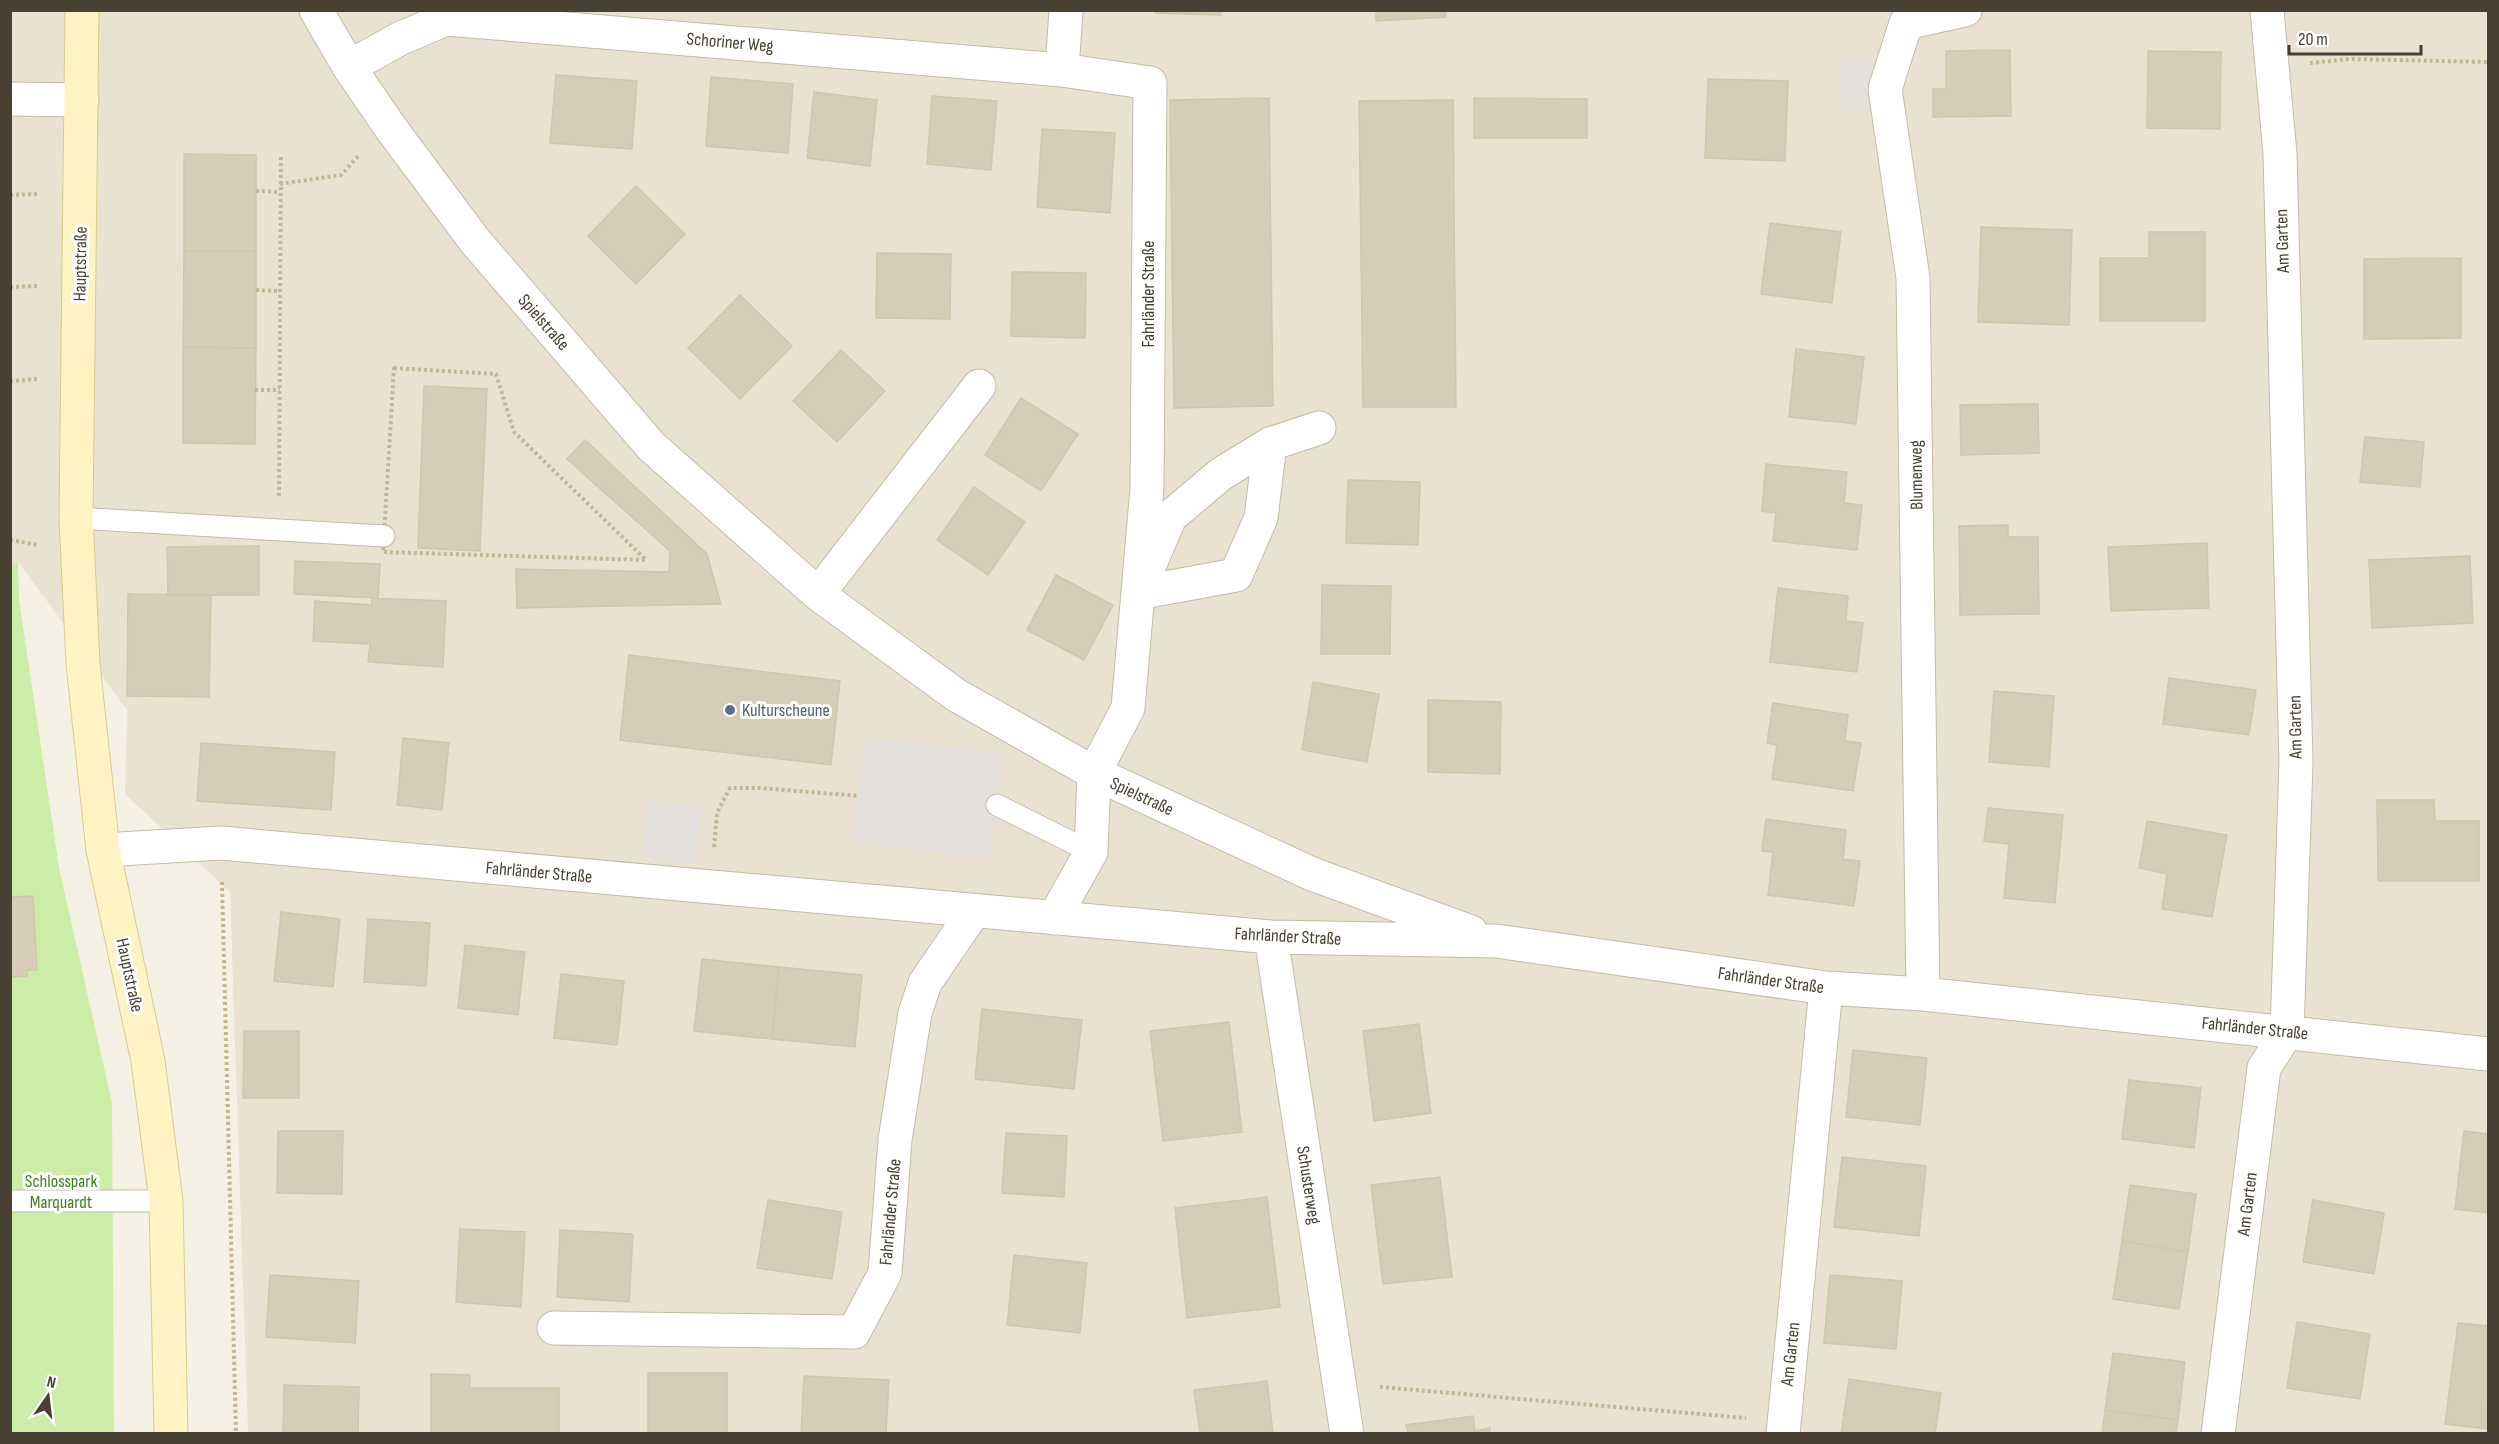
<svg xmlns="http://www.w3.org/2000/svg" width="2499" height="1444" viewBox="0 0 2499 1444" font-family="'Sofia Sans Condensed',sans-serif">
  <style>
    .residential { fill: #e9e2d1 }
    .park { fill: #cbeda7 }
    .parking { fill: #e4e1dd }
    .building { fill: #d7ccb8; stroke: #d2c5aa; stroke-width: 1.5 }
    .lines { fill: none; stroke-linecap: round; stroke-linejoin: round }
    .lane-casing { stroke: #c3bba8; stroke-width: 23 }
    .street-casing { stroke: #c3bba8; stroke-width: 35 }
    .secondary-casing { stroke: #d9c98e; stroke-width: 35 }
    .path { stroke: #c4b595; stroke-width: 4; stroke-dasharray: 3 3; stroke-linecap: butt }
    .lane { stroke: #fff; stroke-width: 21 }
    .street { stroke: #fff; stroke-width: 33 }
    .secondary { stroke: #fff3c3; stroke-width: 33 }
    .service-dot { fill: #5c6f8a; stroke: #fff; stroke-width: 2 }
    .labels { text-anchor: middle; stroke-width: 6; stroke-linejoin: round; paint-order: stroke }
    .street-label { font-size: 18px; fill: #474033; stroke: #fff }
    .service-label { font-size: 18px; fill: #4e5e75; stroke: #fff; text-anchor: start }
    .park-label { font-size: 18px; fill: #407f20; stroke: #fff }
  </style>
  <rect width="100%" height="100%" fill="#f4f0e4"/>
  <path class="residential" d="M11,11H2488V1433H248L230,892L125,794L127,710L19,563H11Z"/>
  <path class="park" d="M11,563H18L19,599L59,868L112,1103L114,1433L11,1434Z"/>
  <path class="parking" d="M1839,62H1872V111L1839,110Z
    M865,737L1003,754L990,858L853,842Z
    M648,800L701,806L695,864L642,858Z"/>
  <path class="building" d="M1155,10H1220V15L1155,13Z
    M1376,10H1445L1446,17L1376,21Z
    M2010,50L2011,116L1933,117V89H1946V51Z
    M2148,51L2221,52L2220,129L2147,128Z
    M556,75L637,81L632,149L550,143Z
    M711,77L793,84L788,153L706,146Z
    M1708,79L1788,81L1785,161L1705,158Z
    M814,92L877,100L870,166L807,158Z
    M932,96L997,101L991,170L927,164Z
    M1269,98L1273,406L1174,408L1170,100Z
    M1474,98L1587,99V138H1474Z
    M1453,100L1456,407H1363L1359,101Z
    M1042,129L1115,133L1110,213L1037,207Z
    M184,154L256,155V251H184Z
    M636,186L685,234L636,284L588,236Z
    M1770,223L1841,232L1832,303L1761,294Z
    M1981,227L2072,230L2069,325L1978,322Z
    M2149,232H2205V321H2100V258H2149Z
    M184,251H256V348L183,347Z
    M877,253L951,254L950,319L876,318Z
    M2461,258V338L2364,339V259Z
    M1012,272L1086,273L1085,338L1011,336Z
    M740,295L792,346L740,399L688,348Z
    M183,347L256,348L255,444L183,443Z
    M1796,349L1864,357L1856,424L1789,417Z
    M841,350L885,391L837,442L793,401Z
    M424,386L487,389L480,551L418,548Z
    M1021,398L1078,434L1041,491L985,455Z
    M2038,404L2039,453L1961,455L1960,405Z
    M2365,437L2424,442L2420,487L2360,482Z
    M585,440L707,554L721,604L517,608L516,569L669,572L670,551L567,459Z
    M1766,464L1847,472L1844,503L1862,505L1857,550L1773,541L1776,513L1762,511Z
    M1348,480L1420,482L1418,545L1346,543Z
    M974,487L1025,522L988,575L937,540Z
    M2008,525V537H2038L2039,614L1960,615L1959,526Z
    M2207,543L2209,608L2111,611L2108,547Z
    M259,546V595H168L167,547Z
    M2470,556L2473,623L2372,628L2369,560Z
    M295,561L380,564L378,598L294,594Z
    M1056,575L1113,605L1084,660L1027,630Z
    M1322,585L1391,586L1390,654H1321Z
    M1778,588L1848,596L1846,621L1863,623L1857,672L1770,662Z
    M128,594L211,595L209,697L127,696Z
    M372,598L446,601L443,667L368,662L370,644L313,641L315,601L372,605Z
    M629,655L840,681L831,765L620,740Z
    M2169,678L2256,690L2249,735L2163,724Z
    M1313,682L1379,694L1367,762L1302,750Z
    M1994,691L2054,696L2049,767L1989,762Z
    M1428,700L1501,702L1500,774L1428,772Z
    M1773,703L1848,715L1845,741L1861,743L1853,791L1772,779L1777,745L1767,743Z
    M403,738L449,743L442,810L397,805Z
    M201,743L335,752L331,810L197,801Z
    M2377,800H2434L2435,821H2479V881H2378Z
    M1988,808L2063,815L2055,903L2004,898L2009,844L1984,841Z
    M1766,819L1846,830L1843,859L1860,861L1854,906L1768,895L1773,852L1762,851Z
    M2147,821L2227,835L2212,917L2162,909L2167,874L2139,868Z
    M33,896L37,970H27V976L10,977V897Z
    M281,912L340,919L333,987L274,981Z
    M368,919L430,923L426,986L364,982Z
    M465,945L525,952L518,1015L458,1008Z
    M702,959L779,967L772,1039L694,1031Z
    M779,967L862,975L855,1047L772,1039Z
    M561,974L624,981L617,1045L554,1038Z
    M982,1009L1082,1020L1074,1089L975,1079Z
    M1229,1022L1242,1132L1163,1141L1150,1031Z
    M1419,1024L1431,1113L1374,1121L1363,1031Z
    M244,1031H299V1098H243Z
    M1853,1050L1927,1058L1920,1125L1846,1117Z
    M2129,1080L2201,1088L2194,1148L2122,1139Z
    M278,1131H343L342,1194L277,1193Z
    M2464,1131L2488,1134V1213L2455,1209Z
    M1006,1133L1067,1136L1064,1197L1002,1193Z
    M1842,1157L1926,1166L1919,1236L1834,1227Z
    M1440,1177L1452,1277L1383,1284L1371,1185Z
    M2130,1185L2196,1194L2188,1252L2122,1241Z
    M1267,1197L1280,1307L1187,1318L1175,1208Z
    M768,1200L842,1212L832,1279L757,1268Z
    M2313,1200L2384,1213L2374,1274L2303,1262Z
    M460,1229L525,1232L521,1307L456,1302Z
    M560,1230L633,1234L629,1302L557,1297Z
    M2122,1241L2188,1252L2179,1309L2113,1299Z
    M1014,1255L1087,1263L1080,1333L1007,1325Z
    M270,1275L359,1281L355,1343L266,1337Z
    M1830,1275L1902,1281L1896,1349L1824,1343Z
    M2297,1322L2370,1334L2360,1399L2287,1388Z
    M2458,1323L2488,1326L2487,1429L2445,1424Z
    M2113,1353L2185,1362L2178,1420L2105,1410Z
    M648,1373H727V1434H648Z
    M431,1374L470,1375V1388H559V1434H431Z
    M804,1376L889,1380L886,1434H801Z
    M1849,1379L1941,1393L1935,1434H1841Z
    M1267,1381L1273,1434H1200L1194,1390Z
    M284,1385L359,1387L358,1434H283Z
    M2105,1410L2178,1420L2176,1434H2102Z
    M1473,1416L1475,1431L1490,1428V1434H1408L1406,1425Z"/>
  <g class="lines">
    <g class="lane-casing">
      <path id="lane" d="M76,518L384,536
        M997,805L1091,852
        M10,1201H166"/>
    </g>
    <g class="street-casing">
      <path id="street" d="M316,10L349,67L390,127L475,241L651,446L818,594L956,695L1094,773L1312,874L1471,932
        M349,67L399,39L446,19L1062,70L1150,83L1147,488L1128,708L1094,773L1091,852L1054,918
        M1062,70L1066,10
        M10,99L82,100
        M1150,564L1170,517L1221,474L1270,444L1319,428
        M1138,593L1236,575L1261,518L1270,444
        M818,594L979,386
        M103,850L221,843L1271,937L1496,941L1826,988L1923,994L2488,1054
        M1271,937L1347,1434
        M1923,994L1913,278L1885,89L1906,23L1965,10
        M554,1328L854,1332L885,1273L895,1140L915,1013L925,983L974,911
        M1783,1434L1826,988
        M2218,1434L2264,1068L2287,1032L2296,762L2280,154L2267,10"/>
    </g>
    <g class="secondary-casing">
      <path id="secondary" d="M82,10L76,518L83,664L103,850L148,1061L166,1201L171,1434"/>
    </g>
    <path class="path" d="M2310,63L2350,59L2488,62
      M280,184L341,175L360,154
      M256,191L280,192
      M10,195L38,194
      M10,287L38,286
      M256,290L280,291
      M394,368L496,374L514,432L646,560L383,552Z
      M10,381L39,379
      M255,390H280
      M279,496L281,156
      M10,540L38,545
      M714,847L717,813L730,788H759L859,796
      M222,882L236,1434
      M1380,1387L1746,1418"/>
    <use href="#lane" class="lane"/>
    <use href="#street" class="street"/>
    <use href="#secondary" class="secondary"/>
  </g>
  <circle class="service-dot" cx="730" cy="710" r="6"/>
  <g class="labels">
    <g class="street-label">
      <text transform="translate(730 42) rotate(5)" y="6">Schoriner Weg</text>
      <text transform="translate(2282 241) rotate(-92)" y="6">Am Garten</text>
      <text transform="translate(80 264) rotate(-89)" y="6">Hauptstraße</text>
      <text transform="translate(1148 294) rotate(-90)" y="6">Fahrländer Straße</text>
      <text transform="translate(544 322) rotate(49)" y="6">Spielstraße</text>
      <text transform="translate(1916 475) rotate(-91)" y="6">Blumenweg</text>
      <text transform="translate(2295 727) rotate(-91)" y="6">Am Garten</text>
      <text transform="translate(1142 796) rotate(25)" y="6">Spielstraße</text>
      <text transform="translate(539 872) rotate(5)" y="6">Fahrländer Straße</text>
      <text transform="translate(1288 936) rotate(3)" y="6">Fahrländer Straße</text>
      <text transform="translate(130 975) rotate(78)" y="6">Hauptstraße</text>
      <text transform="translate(1771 980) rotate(8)" y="6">Fahrländer Straße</text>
      <text transform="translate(2255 1028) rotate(6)" y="6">Fahrländer Straße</text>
      <text transform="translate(1309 1185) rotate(81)" y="6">Schusterweg</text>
      <text transform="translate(2247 1204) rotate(-83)" y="6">Am Garten</text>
      <text transform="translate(890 1212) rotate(-85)" y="6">Fahrländer Straße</text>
      <text transform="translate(1790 1354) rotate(-84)" y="6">Am Garten</text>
    </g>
    <g class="service-label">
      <text x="742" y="716">Kulturscheune</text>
    </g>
    <g class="park-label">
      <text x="61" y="1187">Schlosspark<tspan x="61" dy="21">Marquardt</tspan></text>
    </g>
  </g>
  <rect width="2499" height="1444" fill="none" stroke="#474033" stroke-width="24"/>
  <g transform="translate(48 1396) rotate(14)" stroke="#ffffff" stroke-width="4.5" paint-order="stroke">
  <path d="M0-4.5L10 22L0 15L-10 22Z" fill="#474033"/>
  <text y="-9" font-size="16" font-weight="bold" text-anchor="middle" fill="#474033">N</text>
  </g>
  <path d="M2289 45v9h132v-9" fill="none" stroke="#474033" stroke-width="3"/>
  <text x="2298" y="45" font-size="18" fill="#474033" stroke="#ffffff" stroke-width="4.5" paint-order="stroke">20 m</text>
</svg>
